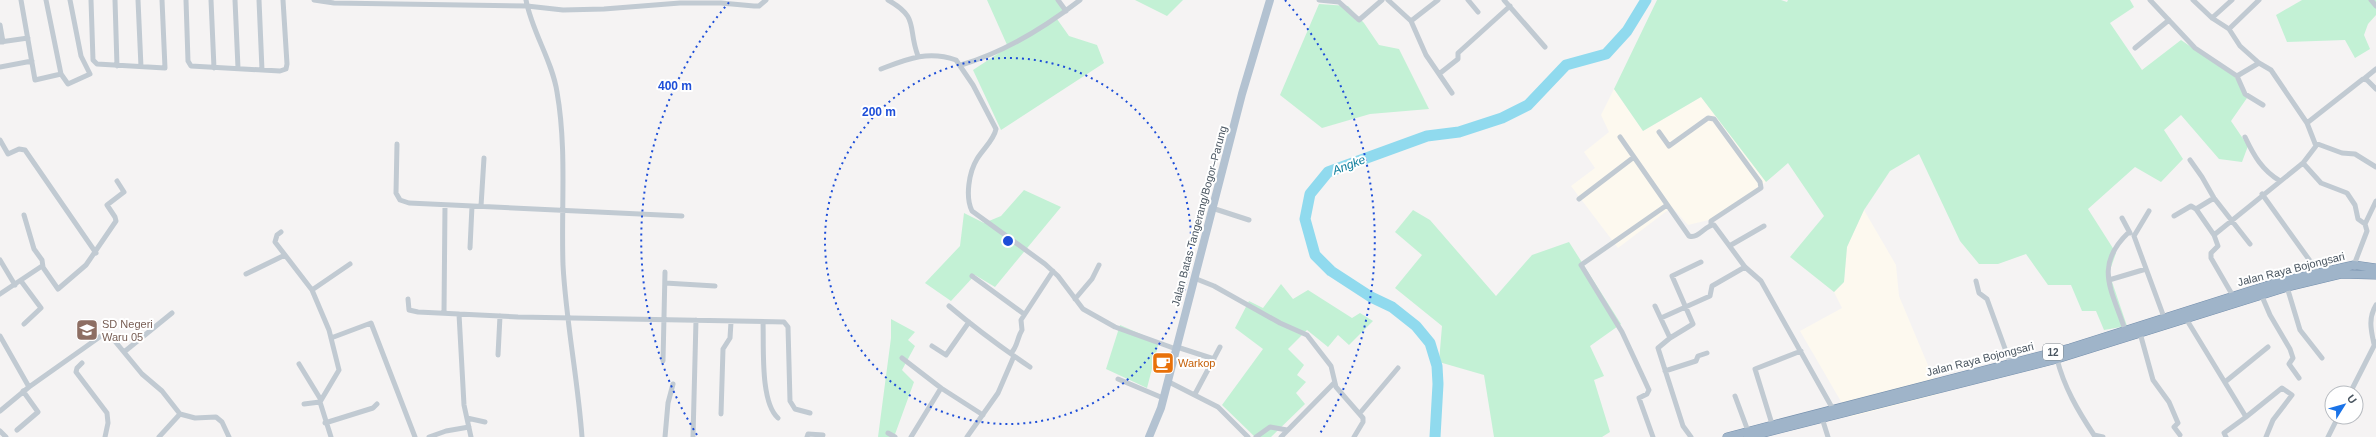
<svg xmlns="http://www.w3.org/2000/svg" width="2376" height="437" viewBox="0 0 2376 437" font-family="Arial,sans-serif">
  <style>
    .commercial { fill: #fdf9ef }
    .green { fill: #c3f1d5 }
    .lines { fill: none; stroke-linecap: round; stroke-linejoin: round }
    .river { stroke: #90daee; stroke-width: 11 }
    .trunk-casing { stroke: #7690ad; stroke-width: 9 }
    .minor { stroke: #c1cad2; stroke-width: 5 }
    .primary { stroke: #b3c2d1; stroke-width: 8 }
    .trunk { stroke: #9fb4c9; stroke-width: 8 }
    .ring { fill: none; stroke: #1d4ed8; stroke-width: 2; stroke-dasharray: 2 4 }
    .labels { text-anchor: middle; stroke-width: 4; stroke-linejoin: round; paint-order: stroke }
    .shield { fill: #fff; stroke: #808990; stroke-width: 1 }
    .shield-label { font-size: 10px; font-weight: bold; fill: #4a5661 }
    .street-label { font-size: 11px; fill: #4a5661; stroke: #fff }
    .education-label { font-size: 11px; fill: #785e54; stroke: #fff; text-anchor: start }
    .food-label { font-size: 11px; fill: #c56008; stroke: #fff; text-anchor: start }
    .water-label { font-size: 12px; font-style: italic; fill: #0c7c9b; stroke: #fff }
    .centre { fill: #1d4ed8; stroke: #fff; stroke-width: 2 }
    .ring-label { font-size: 12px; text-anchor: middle; font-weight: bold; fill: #1d4ed8; stroke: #fff; stroke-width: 4; stroke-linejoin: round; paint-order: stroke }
  </style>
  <rect width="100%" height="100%" fill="#f5f3f3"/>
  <path class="commercial" d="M1614,89L1643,131L1701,97L1766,182L1713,219L1688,225L1672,207L1618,248L1571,186L1595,168L1584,152L1609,132L1601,115Z
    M1864,210L1896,265L1899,296L1940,394L1850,417L1800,331L1842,308L1834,292L1844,282L1847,247Z"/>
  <path class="green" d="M987,0H1059L1067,11L1057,19L1069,36L1097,45L1104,63L1001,130L973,70L1008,47Z
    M1135,0H1183L1167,16Z
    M1657,0H1781L1787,2L1788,0H2130L2134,7L2110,23L2142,70L2181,40L2235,77L2247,98L2231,121L2248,146L2242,162L2219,159L2181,115L2164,130L2183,159L2161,182L2135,167L2088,209L2116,253L2109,273L2127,326L2104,330L2096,311H2082L2071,285H2048L2026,254L1998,264H1979L1960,241L1919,154L1890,171L1864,210L1847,247L1844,282L1834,292L1790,257L1824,216L1788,163L1766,182L1701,97L1643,131L1614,89Z
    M2302,0H2376V15L2368,24L2364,35L2370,49L2355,58L2345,40L2287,42L2276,15Z
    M1319,4L1348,6L1364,23L1379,45L1399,49L1429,109L1370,114L1322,128L1280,95Z
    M1024,190L1061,207L995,287L975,275L951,301L925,283L960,246L964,213L984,223L1001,216Z
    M1413,210L1430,220L1496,296L1532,255L1569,242L1621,324L1590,346L1604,376L1594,380L1610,432L1602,437H1494L1484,375L1439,362L1442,326L1395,288L1422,255L1395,232Z
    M1281,284L1293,299L1308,290L1352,318L1360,313L1373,321L1349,345L1338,335L1328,347L1307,330L1288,349L1304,365L1297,375L1306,382L1296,393L1305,404L1271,437H1255L1222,405L1263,349L1235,328L1249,301L1263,308Z
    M891,319L915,332L908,340L915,346L902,370L914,382L894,437H878L891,338Z
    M1120,325L1159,342L1147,388L1106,369Z"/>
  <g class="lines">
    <path class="river" d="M1435,437L1438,384L1437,366L1430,343L1416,326L1392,307L1371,297L1331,271L1315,255L1305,219L1310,194L1328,172L1427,136L1459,132L1502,118L1528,105L1566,65L1606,54L1627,31L1646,0"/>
    <g class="trunk-casing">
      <path id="trunk" d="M1727,437L2070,348L2278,282L2354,265L2376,268
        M1748,437L2057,359L2287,287L2341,274L2376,275"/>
    </g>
    <path class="minor" d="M21,0L35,80L61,74
      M46,0L61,74L68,84L90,74L81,56L70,0
      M91,0L93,60L97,64L165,68L162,0
      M115,0L117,66
      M138,0L141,67
      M186,0L188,61L191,66L280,71L286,69L287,64L283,0
      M211,0L214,68
      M235,0L238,68
      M259,0L262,70
      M314,0L334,3L527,6L563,10L604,9L680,3H721L754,6H759L766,0
      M526,0C532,32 552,60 557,92C567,149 561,207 563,265C566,322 578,380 582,437
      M888,0C920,18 907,27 918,56
      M1058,0L1066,11
      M1319,0L1339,2L1359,20L1382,0
      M1388,0L1411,21L1426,55L1452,93
      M1468,0L1478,12
      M1504,0L1545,47
      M2150,0L2195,48L2237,76L2245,94L2263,105
      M2193,0L2212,18L2229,29L2240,46L2259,63L2271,70L2307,123L2316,146L2303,163L2321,183L2347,193L2355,205L2358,219L2365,224L2367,231L2354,265
      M2371,0L2376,6
      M2212,18L2232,0
      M1411,21L1438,0
      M0,25L3,42
      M2229,29L2259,0
      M0,42L28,38
      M2135,48L2169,20
      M961,65C1005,52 1044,28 1080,0
      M0,67L32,61
      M881,69C907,59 928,50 956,60L973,85L996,129C994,140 983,149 977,159C969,172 965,197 972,211L1045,264L1058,276L1083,309L1115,327L1176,349
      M1439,74L1458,59V53L1510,6
      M2237,76L2259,63
      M2365,78L2376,69
      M2307,123L2363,79L2367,80L2376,89
      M1659,132L1669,146L1708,118L1714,119L1760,182L1761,188L1711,221V225
      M1620,137L1689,236C1699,239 1705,225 1714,225L1745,267L1761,281L1834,411
      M2245,137C2254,156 2262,170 2280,181
      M0,140L8,154L19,149L25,150L96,253
      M2315,143L2342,153L2355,154L2376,167
      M397,144L396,193L400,200L409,203L682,216
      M2190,160L2202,177L2214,198L2250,244
      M2262,194L2318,272
      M1579,199L1634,157
      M481,206L484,158
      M1212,208L1249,220
      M2196,209L2214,235
      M2149,211L2134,236L2165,320
      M24,215L34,249L42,260L43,267
      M2174,216L2191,206L2196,209L2214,198
      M2122,218L2130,233
      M2365,224L2376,201
      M281,232L277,235L275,242L312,290L329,330L339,370L320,402L331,437
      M1731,245L1764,226
      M470,248L472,206
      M0,260L15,285
      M246,274L285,255
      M972,276L1024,314
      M1194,278L1214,286L1280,323L1307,335L1331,366L1336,387L1363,418V422L1354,437
      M2109,280L2146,269
      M21,281L41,308L24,324
      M1976,281L1979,293L1987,299L2011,365
      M665,283L715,286
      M2287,287L2300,330L2322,358
      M312,290L350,264
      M0,294L42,266L58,289L86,265L116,221L115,217L107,205L124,192L117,181
      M2261,294L2270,315L2290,349L2293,358L2289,364L2299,378
      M2233,296L2211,258V253L2218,246L2214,235L2303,163
      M408,299L409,310L418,312L518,317L784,322L788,327L790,401L795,409L810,413
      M1075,299L1092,279L1099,265
      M949,306C975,328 1002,348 1030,367
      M1655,306L1670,338L1658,348L1683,426L1691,437
      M444,313L445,205
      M459,314L464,405L471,437
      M2185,317L2246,417L2282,388L2292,395L2273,420L2266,437
      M1661,318L1710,296L1712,286L1745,267
      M763,322C764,347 760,402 778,418
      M2125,330C2112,290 2093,266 2129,232
      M2140,333L2153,380L2169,402L2178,423L2174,427L2180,435
      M0,336L29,387
      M331,338L371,323L415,437
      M1670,338L1693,324L1672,276L1701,262
      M2374,344C2371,330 2368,318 2376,305
      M932,346L946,355L969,322
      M1177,347L1214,359
      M124,352L172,313
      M1012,352C1018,345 1017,338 1022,330L1021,320L1053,271
      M498,355L500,316
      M902,358L941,388L983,415
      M2057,359C2064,387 2078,411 2094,435L2103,437
      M663,361L665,272
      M82,363L77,368L76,372L107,413L108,423L105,437
      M299,364L321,400
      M1665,371L1696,361L1698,356L1707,353
      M1118,379L1163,398
      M1167,381L1218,407L1248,437
      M2225,382L2268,347
      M2350,393L2376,342
      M1195,394L1220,347
      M1735,396L1748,431
      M304,404L320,402
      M0,411L29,387L101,336L109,334L142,374L162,391L180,414L195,418L216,417L222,422L229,437
      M1360,413L1398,368
      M721,414L723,349L730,338L731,322
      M467,418L485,422
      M1822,418L1828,437
      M325,423L373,408L377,404
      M1772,424L1755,369L1801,351
      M17,430L38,412L23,391
      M0,431L6,437
      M888,433L895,437
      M159,437L180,414
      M429,437L446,431L469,427
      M665,437L668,403L673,384
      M693,437L696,320
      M807,437L808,434L823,435
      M911,437L941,388
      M967,437L998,393L1014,356
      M1256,437L1270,427L1287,430
      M1281,437L1334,383
      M1653,437L1639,398L1647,394L1649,390L1622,332L1581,265L1667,205
      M2226,437L2224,433L2246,417
      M2328,437L2338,417"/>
    <path class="primary" d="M1149,437L1161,408L1242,94L1270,0"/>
    <use href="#trunk" class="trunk"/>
  </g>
  <g class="ring">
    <circle cx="1008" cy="241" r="183"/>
    <path d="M697 435A367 367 0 0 1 731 0M1285 0A367 367 0 0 1 1319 435"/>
  </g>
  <defs>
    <g id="school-square" transform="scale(1.15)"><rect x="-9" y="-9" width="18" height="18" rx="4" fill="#8d6e63" stroke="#fff"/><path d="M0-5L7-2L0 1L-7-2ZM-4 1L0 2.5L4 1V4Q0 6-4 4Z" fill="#fff"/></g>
    <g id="cafe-square" transform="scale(1.15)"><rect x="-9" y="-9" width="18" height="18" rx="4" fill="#e8710a" stroke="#fff"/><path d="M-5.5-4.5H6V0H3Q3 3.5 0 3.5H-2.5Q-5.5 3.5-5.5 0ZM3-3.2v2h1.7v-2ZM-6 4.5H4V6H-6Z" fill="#fff"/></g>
  </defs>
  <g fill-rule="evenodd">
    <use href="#school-square" x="87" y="330"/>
    <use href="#cafe-square" x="1163" y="363"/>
  </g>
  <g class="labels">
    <rect class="shield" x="2043" y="344" width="20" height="16" rx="3"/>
    <g class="shield-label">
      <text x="2053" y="356">12</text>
    </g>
    <g class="street-label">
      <text transform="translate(1199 216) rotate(-75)" y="4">Jalan Batas Tangerang/Bogor–Parung</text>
      <text transform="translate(2291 269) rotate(-14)" y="4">Jalan Raya Bojongsari</text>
      <text transform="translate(1980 359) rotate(-14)" y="4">Jalan Raya Bojongsari</text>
    </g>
    <g class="education-label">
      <text x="102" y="328">SD Negeri<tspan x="102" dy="13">Waru 05</tspan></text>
    </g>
    <g class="food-label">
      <text x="1178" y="367">Warkop</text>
    </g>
    <g class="water-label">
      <text transform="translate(1349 165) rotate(-21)" y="4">Angke</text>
    </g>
  </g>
  <circle cx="1008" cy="241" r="6" class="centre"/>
  <g class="ring-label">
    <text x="675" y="90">400 m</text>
    <text x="879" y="116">200 m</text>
  </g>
  <g transform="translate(2344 405) rotate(53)"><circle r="19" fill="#ffffff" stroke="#b7bbc0"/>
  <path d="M0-3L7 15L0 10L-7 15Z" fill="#1a73e8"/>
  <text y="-6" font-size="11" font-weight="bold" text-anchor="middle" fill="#4a5661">U</text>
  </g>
</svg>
